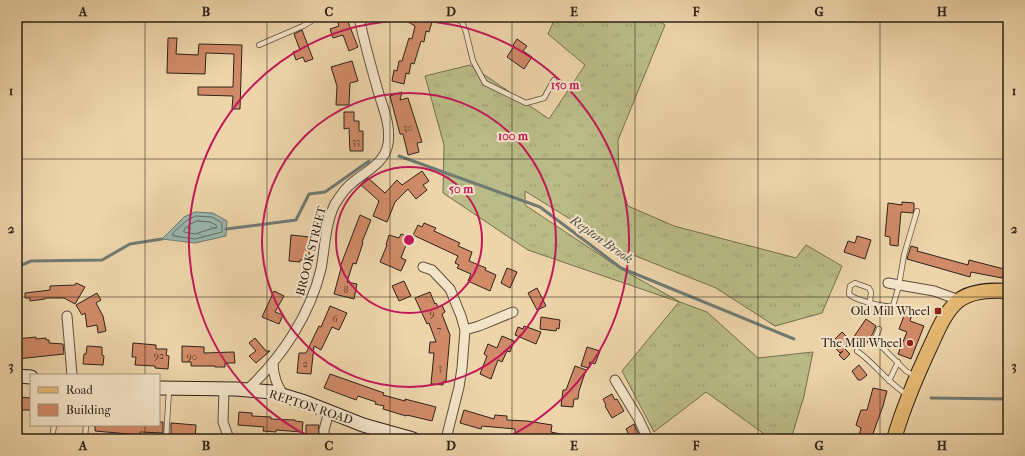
<svg xmlns="http://www.w3.org/2000/svg" width="1025" height="456" viewBox="0 0 1025 456" font-family="'IM FELL French Canon',serif">
  <style>
    .grass { fill: url(#grass-tufts); stroke: #746f50 }
    .water { fill: url(#water-ripples); stroke: #6f7b73 }
    .lines { fill: none; stroke-linecap: round; stroke-linejoin: round }
    .shore { stroke: #646c64; stroke-width: 1 }
    .stream { stroke: #6f7b73; stroke-width: 3 }
    .building { fill: #d08a67; stroke: #2e221a }
    .lane-casing { stroke: #5e4e3e; stroke-width: 6 }
    .street-casing { stroke: #5e4e3e; stroke-width: 11 }
    .secondary-casing { stroke: #2e221a; stroke-width: 15 }
    .primary-casing { stroke: #2e221a; stroke-width: 16 }
    .lane { stroke: #f3e3c7; stroke-width: 4.5 }
    .street { stroke: #f3e3c7; stroke-width: 9 }
    .secondary { stroke: #f3e3c7; stroke-width: 13 }
    .primary { stroke: #e6ba74; stroke-width: 14 }
    .grid { fill: none; stroke: #2e221a; stroke-width: 1; stroke-opacity: 0.55 }
    .ring { fill: none; stroke: #c2185b; stroke-width: 2 }
    .poi-dot { fill: #8f2418; stroke: #f3e3c7; stroke-width: 1.5 }
    .labels { text-anchor: middle; stroke-width: 4; stroke-linejoin: round; paint-order: stroke }
    .number-label { font-size: 10px; fill: #563c2d }
    .street-label { font-size: 12px; fill: #2e221a; stroke: #f3e3c7 }
    .poi-label { font-size: 12px; fill: #2e221a; stroke: #f3e3c7; text-anchor: end }
    .water-label { font-size: 13px; font-style: italic; fill: #4e4f47; stroke: #f3e3c7 }
    .centre { fill: #c2185b; stroke: #f3e3c7; stroke-width: 2 }
    .ring-label { font-size: 12px; text-anchor: middle; font-weight: bold; fill: #c2185b; stroke: #f3e3c7; stroke-width: 4; stroke-linejoin: round; paint-order: stroke }
    .neatline { fill: none; stroke: #2e221a; stroke-width: 1.5 }
    .grid-label { font-size: 13px; text-anchor: middle; font-weight: bold; fill: #2e221a }
  </style>
  <defs>
    <pattern id="grass-tufts" width="24" height="20" patternUnits="userSpaceOnUse"><rect width="24" height="20" fill="#babc87"/><path d="M3 7l-1-3M5 7V3M7 7l1-3M15 17l-1-3M17 17v-4M19 17l1-3" fill="none" stroke="#a0a174"/></pattern>
    <pattern id="water-ripples" width="26" height="14" patternUnits="userSpaceOnUse"><rect width="26" height="14" fill="#9ab7af"/><path d="M2 4q2-2 4 0t4 0M15 11q2-2 4 0t4 0" fill="none" stroke="#7e948e"/></pattern>
  </defs>
  <rect width="100%" height="100%" fill="#edd4a9"/>
  <filter id="stains"><feTurbulence type="fractalNoise" baseFrequency=".005" numOctaves="4"/><feColorMatrix values="0 0 0 0 .2 0 0 0 0 .09 0 0 0 0 .02 0 0 0 .5 -.17"/></filter>
  <radialGradient id="worn" r=".72"><stop offset=".6" stop-color="#630" stop-opacity="0"/><stop offset="1" stop-color="#630" stop-opacity=".3"/></radialGradient>
  <path class="grass" d="M547,17H653L665,25L618,140L619,177L628,206L674,226L796,258L806,245L842,266L822,313L775,326L716,288L618,249L525,191V205L621,269L680,302L707,312L758,358L813,352L804,396L791,439H771L706,392L654,432L622,371L679,302L528,250L443,193L444,145L425,76L470,65L549,119L585,65L548,34L553,23Z"/>
  <path class="water" d="M195,212L213,213L227,221L226,236L195,243L162,239L184,217Z"/>
  <g class="lines">
    <path class="shore" d="M196,216L212,217L222,223V232L195,239L173,236V233L186,221Z
      M197,221L210,222L216,225L217,227L195,234L184,232V230L189,225Z"/>
    <path class="stream" d="M399,156L540,207L621,268L794,339
      M226,229L296,220L309,194L325,192L369,161
      M17,267L31,261L102,260L130,244L162,239
      M931,398L1008,399"/>
  </g>
  <path class="building" d="M336,17H346L358,47L349,51L343,35L333,38L330,29L339,26Z
    M400,17H411L432,22L429,32L426,31L424,42L421,41L414,64L411,63L409,74L406,73L404,84L392,81L394,70L397,71L399,61H402L409,38L412,39L415,26Z
    M302,30L313,59L305,62L303,57L296,60L293,52L300,50L294,34Z
    M168,38H177L176,54L198,55L199,44L242,45L240,109H232L233,96L198,95V87H233L234,54L206,53L205,74L167,73Z
    M517,39L527,46L523,51L532,57L524,69L507,57L514,46L513,45Z
    M352,61L358,81L350,83L349,105H336L337,86L331,67Z
    M402,92L400,100L408,98L422,142L417,143L419,152L408,155L403,134H400L390,96Z
    M344,112H354V121H359V131H363V151H350L349,128L344,129Z
    M422,171L429,181L423,185L427,190L416,199L408,189L395,202L387,222L373,216L379,201L361,185L365,180L368,178L385,193L397,180L402,185Z
    M902,202L914,203V209L913,213L901,212L898,246L890,245V237L885,236L888,203L902,205Z
    M360,215L371,220L362,242L363,243L356,264L353,263L347,282L357,284L354,299L334,294L341,268L340,267Z
    M424,223L436,228L434,231L460,243L458,246L472,252L469,261L486,268L485,270L496,275L490,291L468,281L471,274L457,268L459,265L455,263L458,256L413,235L418,225L422,227Z
    M401,234L409,237L401,258L406,260L401,271L380,262L387,245H386L389,235L399,238Z
    M291,235L310,237L309,256H307L305,260H300V262L289,261Z
    M857,236L871,240L865,259L844,252L848,241L855,243Z
    M911,246L918,248L917,251L968,265L969,260L1004,269L1002,278L971,272L970,277L907,259Z
    M507,268L517,272L510,288L501,283Z
    M404,281L411,296L399,301L392,286Z
    M76,283L85,287L75,304L64,298H45V299L30,301V298H25V293L50,290V286L75,285Z
    M537,288L546,306L537,310L528,293Z
    M274,291L284,296L275,312L283,315L279,324L262,317Z
    M430,292L435,304L436,303L438,307L442,305L445,312L442,314L450,335L446,381H444L443,385L431,384L434,353H429L430,342H436L429,323L427,324L415,298Z
    M97,293L101,300L96,303L103,316L106,331L98,333L97,325L87,327L85,313L82,315L76,305Z
    M330,306L347,313L339,330L332,327L321,350L314,346L311,374L297,373L299,353H306L319,326L321,327Z
    M905,313L912,315L910,321L924,326L911,359L898,354L907,332L899,329Z
    M541,317L560,320L559,329L557,328L556,331L540,329Z
    M866,319L876,326L872,335L865,346L853,338Z
    M524,326L541,332L536,344L515,335L518,327L523,329Z
    M842,332L852,342L845,349L850,354L844,360L839,355L843,351L840,353L833,346L837,342L834,340Z
    M502,336L514,341L510,352L507,351L502,362L498,360L491,379L480,374L487,356L484,354L488,344L497,348Z
    M36,337V339L46,338V340H49V343L63,344L64,354L17,359V339Z
    M255,338L266,351H270L256,363L249,356L256,351L249,343Z
    M133,343L156,345V349H167L166,355L169,356L168,369L155,368V366L135,365L136,357H132Z
    M87,346L102,347V355L104,356L103,365L83,364L84,354H86Z
    M182,346L204,347V353L234,352L235,363H225V367H215V366H191V362H182Z
    M587,347L600,351L595,364L590,362L589,368L581,366Z
    M859,365L867,375L861,380H858L852,371Z
    M575,366L586,370L579,391L578,399H574L573,407L561,406L563,390H566Z
    M330,374L384,393L383,395L405,401V399L436,407L432,421L407,415L406,416L383,409L384,406L375,404L376,402L358,396L356,400L324,388Z
    M873,388L887,391L883,406L871,439H858L861,428L856,425L861,410H867Z
    M612,394L615,400L617,399L624,411L612,418L605,406L606,405L603,399Z
    M17,397L31,398V410H17Z
    M464,410L494,419L495,415L507,416V420L527,421L552,425L551,432L565,435V439H535V438L515,436V429L482,426L481,429L460,423Z
    M239,412L252,413V416L271,417V419L295,420V421L303,422L302,432L276,430V432L263,431L264,427L238,425Z
    M159,422H163V433L140,432V435L95,431V425H159Z
    M171,423L196,425L195,439L171,438Z
    M634,424L641,439H631L626,429Z
    M306,425H319L318,439H308V438H306Z"/>
  <g class="lines">
    <g class="lane-casing">
      <path id="lane" d="M455,17L462,22L466,32L473,61L485,83L526,103L544,98L554,80
        M259,45L303,26L318,17
        M870,302L871,292L869,288L855,283L850,286L849,294C854,300 886,308 893,306L899,285L904,255L917,211
        M879,329L876,336L877,341L881,346L906,371L915,376
        M857,351C876,364 888,384 908,395
        M889,381L898,362
        M52,439L54,425
        M85,439L86,425
        M166,439L169,390"/>
    </g>
    <g class="street-casing">
      <path id="street" d="M423,267L432,270L450,289L461,316L465,330L462,368L459,387L446,439
        M888,283L934,291L959,300
        M67,316L72,375
        M465,330L479,326L513,312
        M273,362C273,376 277,385 284,396
        M615,380L638,418L648,439
        M224,389L223,422L229,439
        M248,389C282,357 310,315 321,269C325,248 325,224 335,204C340,196 345,188 352,183C366,171 385,163 388,144C391,125 383,108 378,91C371,66 364,42 359,17
        M324,439V430L329,412"/>
    </g>
    <g class="secondary-casing">
      <path id="secondary" d="M17,376L31,377
        M159,388L236,389L272,392L305,402L363,425L413,439"/>
    </g>
    <g class="primary-casing">
      <path id="primary" d="M894,439C904,405 916,377 931,345C938,330 945,312 958,301C971,290 992,290 1008,291"/>
    </g>
    <use href="#lane" class="lane"/>
    <use href="#street" class="street"/>
    <use href="#secondary" class="secondary"/>
    <use href="#primary" class="primary"/>
  </g>
  <path class="grid" d="M145,17V375M267,17V439M390,17V439M512,17V439M635,17V439M758,17V439M880,17V439M17,159H1008M17,297H1008M145,425V439"/>
  <g class="ring">
    <circle cx="409" cy="240" r="73"/>
    <circle cx="409" cy="240" r="147"/>
    <path d="M314 439A220 220 0 1 1 504 439"/>
  </g>
  <g class="poi-dot">
    <rect x="934" y="307" width="8" height="8" rx="2"/>
    <circle cx="910" cy="343" r="4"/>
  </g>
  <g class="labels">
    <g class="number-label">
      <text x="408" y="131">30</text>
      <text x="356" y="145">33</text>
      <text x="346" y="293">8</text>
      <text x="432" y="317">9</text>
      <text x="335" y="322">6</text>
      <text x="439" y="333">7</text>
      <text x="159" y="359">92</text>
      <text x="192" y="360">90</text>
      <text x="305" y="367">2</text>
      <text x="440" y="371">3</text>
    </g>
    <g class="street-label">
      <text transform="translate(311 251) rotate(-76)" y="4">BROOK STREET</text>
      <text transform="translate(311 407) rotate(18)" y="4">REPTON ROAD</text>
    </g>
    <g class="poi-label">
      <text x="930" y="315">Old Mill Wheel</text>
      <text x="902" y="347">The Mill Wheel</text>
    </g>
    <g class="water-label">
      <text transform="translate(602 239) rotate(35)" y="5">Repton Brook</text>
    </g>
  </g>
  <circle cx="409" cy="240" r="6" class="centre"/>
  <g class="ring-label">
    <text x="565" y="89">150 m</text>
    <text x="513" y="140">100 m</text>
    <text x="461" y="193">50 m</text>
  </g>
  <rect width="1025" height="456" fill="none" stroke="#edd4a9" stroke-width="44"/>
  <rect x="30" y="374" width="130" height="52" fill="#f3e3c7" stroke="#a49682"/>
  <rect x="38" y="387" width="20" height="6" fill="#e6ba74" stroke="#a49682"/>
  <text x="66" y="394" font-size="12" fill="#2e221a">Road</text>
  <rect x="38" y="404" width="20" height="12" fill="#d08a67" stroke="#a49682"/>
  <text x="66" y="414" font-size="12" fill="#2e221a">Building</text>
  <rect x="22" y="22" width="981" height="412" class="neatline"/>
  <g class="grid-label">
    <text x="83" y="16">A</text>
    <text x="206" y="16">B</text>
    <text x="329" y="16">C</text>
    <text x="451" y="16">D</text>
    <text x="574" y="16">E</text>
    <text x="696" y="16">F</text>
    <text x="819" y="16">G</text>
    <text x="942" y="16">H</text>
    <text x="11" y="95">1</text>
    <text x="1014" y="95">1</text>
    <text x="11" y="233">2</text>
    <text x="1014" y="233">2</text>
    <text x="11" y="370">3</text>
    <text x="1014" y="370">3</text>
    <text x="83" y="450">A</text>
    <text x="206" y="450">B</text>
    <text x="329" y="450">C</text>
    <text x="451" y="450">D</text>
    <text x="574" y="450">E</text>
    <text x="696" y="450">F</text>
    <text x="819" y="450">G</text>
    <text x="942" y="450">H</text>
  </g>
  <rect width="100%" height="100%" filter="url(#stains)"/>
  <rect width="100%" height="100%" fill="url(#worn)"/>
</svg>
